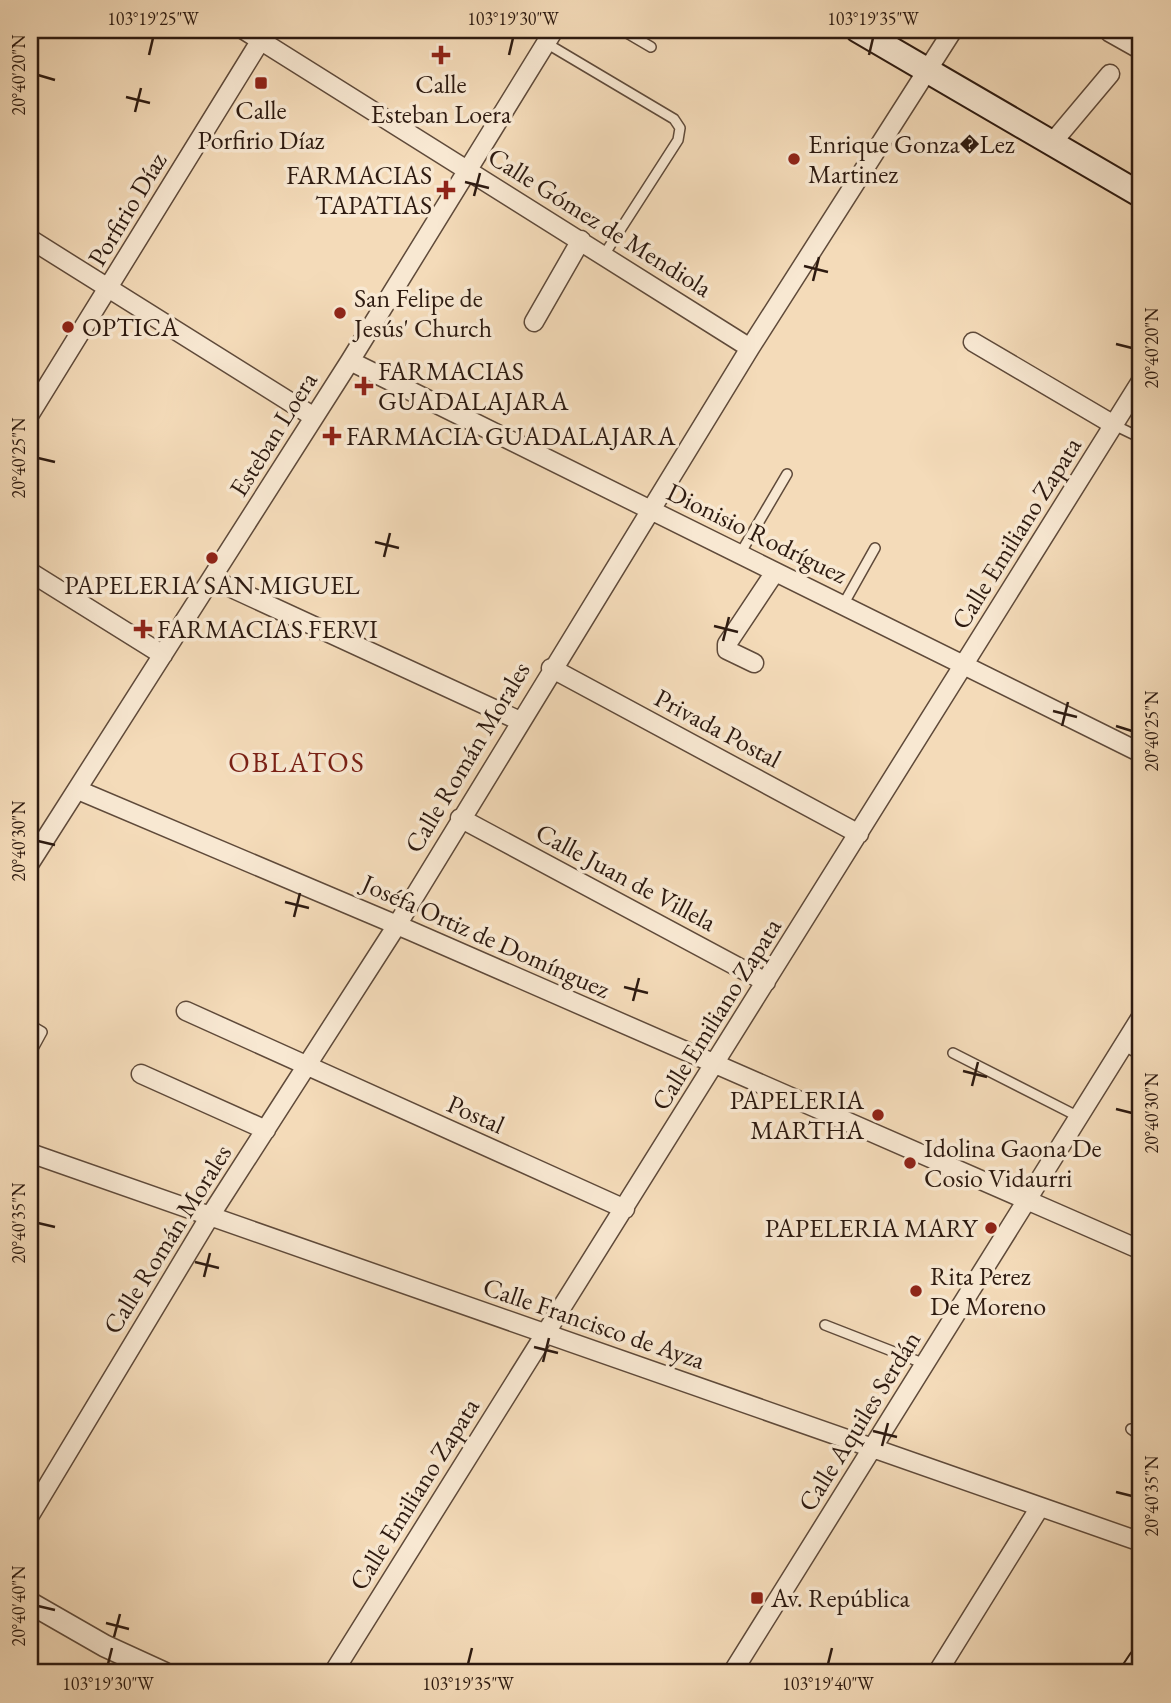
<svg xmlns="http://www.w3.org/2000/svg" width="1171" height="1703" viewBox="0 0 1171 1703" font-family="'EB Garamond',serif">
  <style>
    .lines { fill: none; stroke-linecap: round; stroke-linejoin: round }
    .service-casing { stroke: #5f4a3a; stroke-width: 12 }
    .minor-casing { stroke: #5f4a3a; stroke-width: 21 }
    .tertiary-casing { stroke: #5f4a3a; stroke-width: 24 }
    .secondary-casing { stroke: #2d1a10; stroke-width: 28 }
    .service { stroke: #f8e8d2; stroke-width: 9 }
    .minor { stroke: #f8e8d2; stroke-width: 18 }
    .tertiary { stroke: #f8e8d2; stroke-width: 21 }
    .secondary { stroke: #f8e8d2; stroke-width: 24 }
    .ticks { fill: none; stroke: #2d1a10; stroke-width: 2.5 }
    .poi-dot { fill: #8f2418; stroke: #f8e8d2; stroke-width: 2.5 }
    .labels { text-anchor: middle; stroke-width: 7; stroke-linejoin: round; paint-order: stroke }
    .poi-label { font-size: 26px; fill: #2d1a10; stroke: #f8e8d2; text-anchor: start }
    .street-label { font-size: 26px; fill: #2d1a10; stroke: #f8e8d2 }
    .neighbourhood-label { font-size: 28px; letter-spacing: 2px; fill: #7a1f14; stroke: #f8e8d2 }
    .neatline { fill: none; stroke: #2d1a10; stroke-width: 2.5 }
    .ticks-label { font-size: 18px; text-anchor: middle; fill: #2d1a10 }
  </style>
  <rect width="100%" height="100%" fill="#f4dbb9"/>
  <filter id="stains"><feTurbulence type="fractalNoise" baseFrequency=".00286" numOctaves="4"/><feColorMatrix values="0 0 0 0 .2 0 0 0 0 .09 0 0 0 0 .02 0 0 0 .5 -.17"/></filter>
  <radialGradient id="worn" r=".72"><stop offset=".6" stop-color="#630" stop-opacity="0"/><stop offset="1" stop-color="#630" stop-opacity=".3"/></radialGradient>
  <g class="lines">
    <g class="service-casing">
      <path id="service" d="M622,30L651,47
        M546,43L674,119L680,128L678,140L604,255
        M1114,425L1141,438
        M740,554L787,474
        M843,605L875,548
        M30,1025L42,1032L30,1054
        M1124,1045L1141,1056
        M953,1053L1079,1117
        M825,1325L925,1364
        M1131,1429L1141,1436"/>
    </g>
    <g class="minor-casing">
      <path id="minor" d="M244,30L750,348
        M1109,32L1141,50
        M1052,143L1110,74
        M30,239L314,417
        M534,322L581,240
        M973,342L1114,425
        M350,361L1141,753
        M30,414L267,30
        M30,572L163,655
        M212,579L520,721
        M754,663L727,650V644L775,572
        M551,668L859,834
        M78,790L411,931L1141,1250
        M460,818L766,982
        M30,863L350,361L554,30
        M186,1011L625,1209
        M141,1074L266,1130
        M30,1153L1141,1542
        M30,1515L210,1216L397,925L750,348L953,30
        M127,1673L135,1661
        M333,1673L1141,381
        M732,1673L1141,1017
        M937,1673L1040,1507"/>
    </g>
    <g class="tertiary-casing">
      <path id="tertiary" d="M30,1603L105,1646L164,1673"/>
    </g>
    <g class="secondary-casing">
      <path id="secondary" d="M858,30L1141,195
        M1133,1673L1141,1661"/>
    </g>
    <use href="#service" class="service"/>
    <use href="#minor" class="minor"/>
    <use href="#tertiary" class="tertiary"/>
    <use href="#secondary" class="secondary"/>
  </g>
  <path class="ticks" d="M149,55L153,38M509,55L513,38M869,55L873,38M38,75L55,80M126,97L150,103M135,112L141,88M465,182L489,188M474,196L480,173M804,266L828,272M813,281L819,257M1116,344L1132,348M38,458L55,462M375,542L399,548M384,557L390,533M714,626L738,632M723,641L729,617M1053,711L1077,717M1062,726L1068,702M1116,726L1132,731M38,841L55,845M285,902L309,908M294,917L300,893M624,987L648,993M633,1001L639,978M963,1071L987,1077M972,1086L978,1062M1116,1109L1132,1113M38,1223L55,1227M195,1262L219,1268M204,1277L210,1253M534,1347L558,1353M543,1362L549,1338M873,1431L897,1437M882,1446L888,1423M1116,1492L1132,1496M38,1606L55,1610M106,1623L129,1629M114,1637L120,1614M108,1664L112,1648M468,1664L472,1648M828,1664L832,1648"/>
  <g class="poi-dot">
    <path d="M437.5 44.5h7v7h7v7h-7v7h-7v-7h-7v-7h7z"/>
    <rect x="254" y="76" width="14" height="14" rx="3.5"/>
    <circle cx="794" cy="159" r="7"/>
    <path d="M442.5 179.5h7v7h7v7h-7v7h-7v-7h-7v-7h7z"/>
    <circle cx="340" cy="313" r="7"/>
    <circle cx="68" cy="327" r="7"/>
    <path d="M360.5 375.5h7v7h7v7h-7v7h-7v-7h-7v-7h7z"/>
    <path d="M328.5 425.5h7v7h7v7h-7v7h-7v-7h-7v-7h7z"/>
    <circle cx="212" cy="558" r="7"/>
    <path d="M139.5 618.5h7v7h7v7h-7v7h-7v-7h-7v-7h7z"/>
    <circle cx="878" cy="1115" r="7"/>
    <circle cx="910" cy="1163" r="7"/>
    <circle cx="991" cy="1228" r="7"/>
    <circle cx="916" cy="1291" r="7"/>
    <rect x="750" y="1591" width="14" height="14" rx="3.5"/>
  </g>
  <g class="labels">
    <g class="poi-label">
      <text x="441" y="93" text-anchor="middle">Calle<tspan x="441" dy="30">Esteban Loera</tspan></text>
      <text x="261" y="119" text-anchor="middle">Calle<tspan x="261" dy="30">Porfirio Díaz</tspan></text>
      <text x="808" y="153">Enrique Gonza�Lez<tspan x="808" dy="30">Martinez</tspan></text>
      <text x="432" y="184" text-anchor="end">FARMACIAS<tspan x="432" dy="30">TAPATIAS</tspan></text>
      <text x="354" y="307">San Felipe de<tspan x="354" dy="30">Jesús' Church</tspan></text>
      <text x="82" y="336">OPTICA</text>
      <text x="378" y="380">FARMACIAS<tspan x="378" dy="30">GUADALAJARA</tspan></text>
      <text x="346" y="445">FARMACIA GUADALAJARA</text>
      <text x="212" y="594" text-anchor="middle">PAPELERIA SAN MIGUEL</text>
      <text x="157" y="638">FARMACIAS FERVI</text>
      <text x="864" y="1109" text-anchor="end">PAPELERIA<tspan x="864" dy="30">MARTHA</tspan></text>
      <text x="924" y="1157">Idolina Gaona De<tspan x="924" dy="30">Cosio Vidaurri</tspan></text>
      <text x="977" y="1237" text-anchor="end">PAPELERIA MARY</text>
      <text x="930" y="1285">Rita Perez<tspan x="930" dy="30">De Moreno</tspan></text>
      <text x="771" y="1607">Av. República</text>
    </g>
    <g class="street-label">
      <text transform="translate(127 209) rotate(-59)" y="9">Porfirio Díaz</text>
      <text transform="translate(600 222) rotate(32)" y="9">Calle Gómez de Mendiola</text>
      <text transform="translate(273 434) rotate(-58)" y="9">Esteban Loera</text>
      <text transform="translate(757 533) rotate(26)" y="9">Dionisio Rodríguez</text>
      <text transform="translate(1016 533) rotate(-58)" y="9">Calle Emiliano Zapata</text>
      <text transform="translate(718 728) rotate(28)" y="9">Privada Postal</text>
      <text transform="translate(467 757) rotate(-59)" y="9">Calle Román Morales</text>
      <text transform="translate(626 877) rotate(28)" y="9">Calle Juan de Villela</text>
      <text transform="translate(486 936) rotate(24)" y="9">Joséfa Ortiz de Domínguez</text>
      <text transform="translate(716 1014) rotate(-58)" y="9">Calle Emiliano Zapata</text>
      <text transform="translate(476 1114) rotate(24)" y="9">Postal</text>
      <text transform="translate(167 1239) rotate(-58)" y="9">Calle Román Morales</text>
      <text transform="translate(594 1323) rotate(19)" y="9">Calle Francisco de Ayza</text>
      <text transform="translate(859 1421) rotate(-58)" y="9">Calle Aquiles Serdán</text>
      <text transform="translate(414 1494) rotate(-58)" y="9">Calle Emiliano Zapata</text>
    </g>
    <g class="neighbourhood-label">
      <text x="297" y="772">OBLATOS</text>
    </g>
  </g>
  <rect width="1171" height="1703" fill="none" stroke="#f4dbb9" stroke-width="77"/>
  <rect x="38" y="38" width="1094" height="1626" class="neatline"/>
  <g class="ticks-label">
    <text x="153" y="25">103°19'25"W</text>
    <text x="513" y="25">103°19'30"W</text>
    <text x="873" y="25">103°19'35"W</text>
    <text transform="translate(19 75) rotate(-90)" y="6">20°40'20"N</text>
    <text transform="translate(1152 348) rotate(-90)" y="6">20°40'20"N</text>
    <text transform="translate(19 458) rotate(-90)" y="6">20°40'25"N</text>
    <text transform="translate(1152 731) rotate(-90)" y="6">20°40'25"N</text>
    <text transform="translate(19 841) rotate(-90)" y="6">20°40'30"N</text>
    <text transform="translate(1152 1113) rotate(-90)" y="6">20°40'30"N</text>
    <text transform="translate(19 1223) rotate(-90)" y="6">20°40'35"N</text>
    <text transform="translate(1152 1496) rotate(-90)" y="6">20°40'35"N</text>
    <text transform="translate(19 1606) rotate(-90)" y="6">20°40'40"N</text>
    <text x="108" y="1690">103°19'30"W</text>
    <text x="468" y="1690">103°19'35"W</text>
    <text x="828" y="1690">103°19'40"W</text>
  </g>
  <rect width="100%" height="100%" filter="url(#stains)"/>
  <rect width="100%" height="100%" fill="url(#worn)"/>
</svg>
